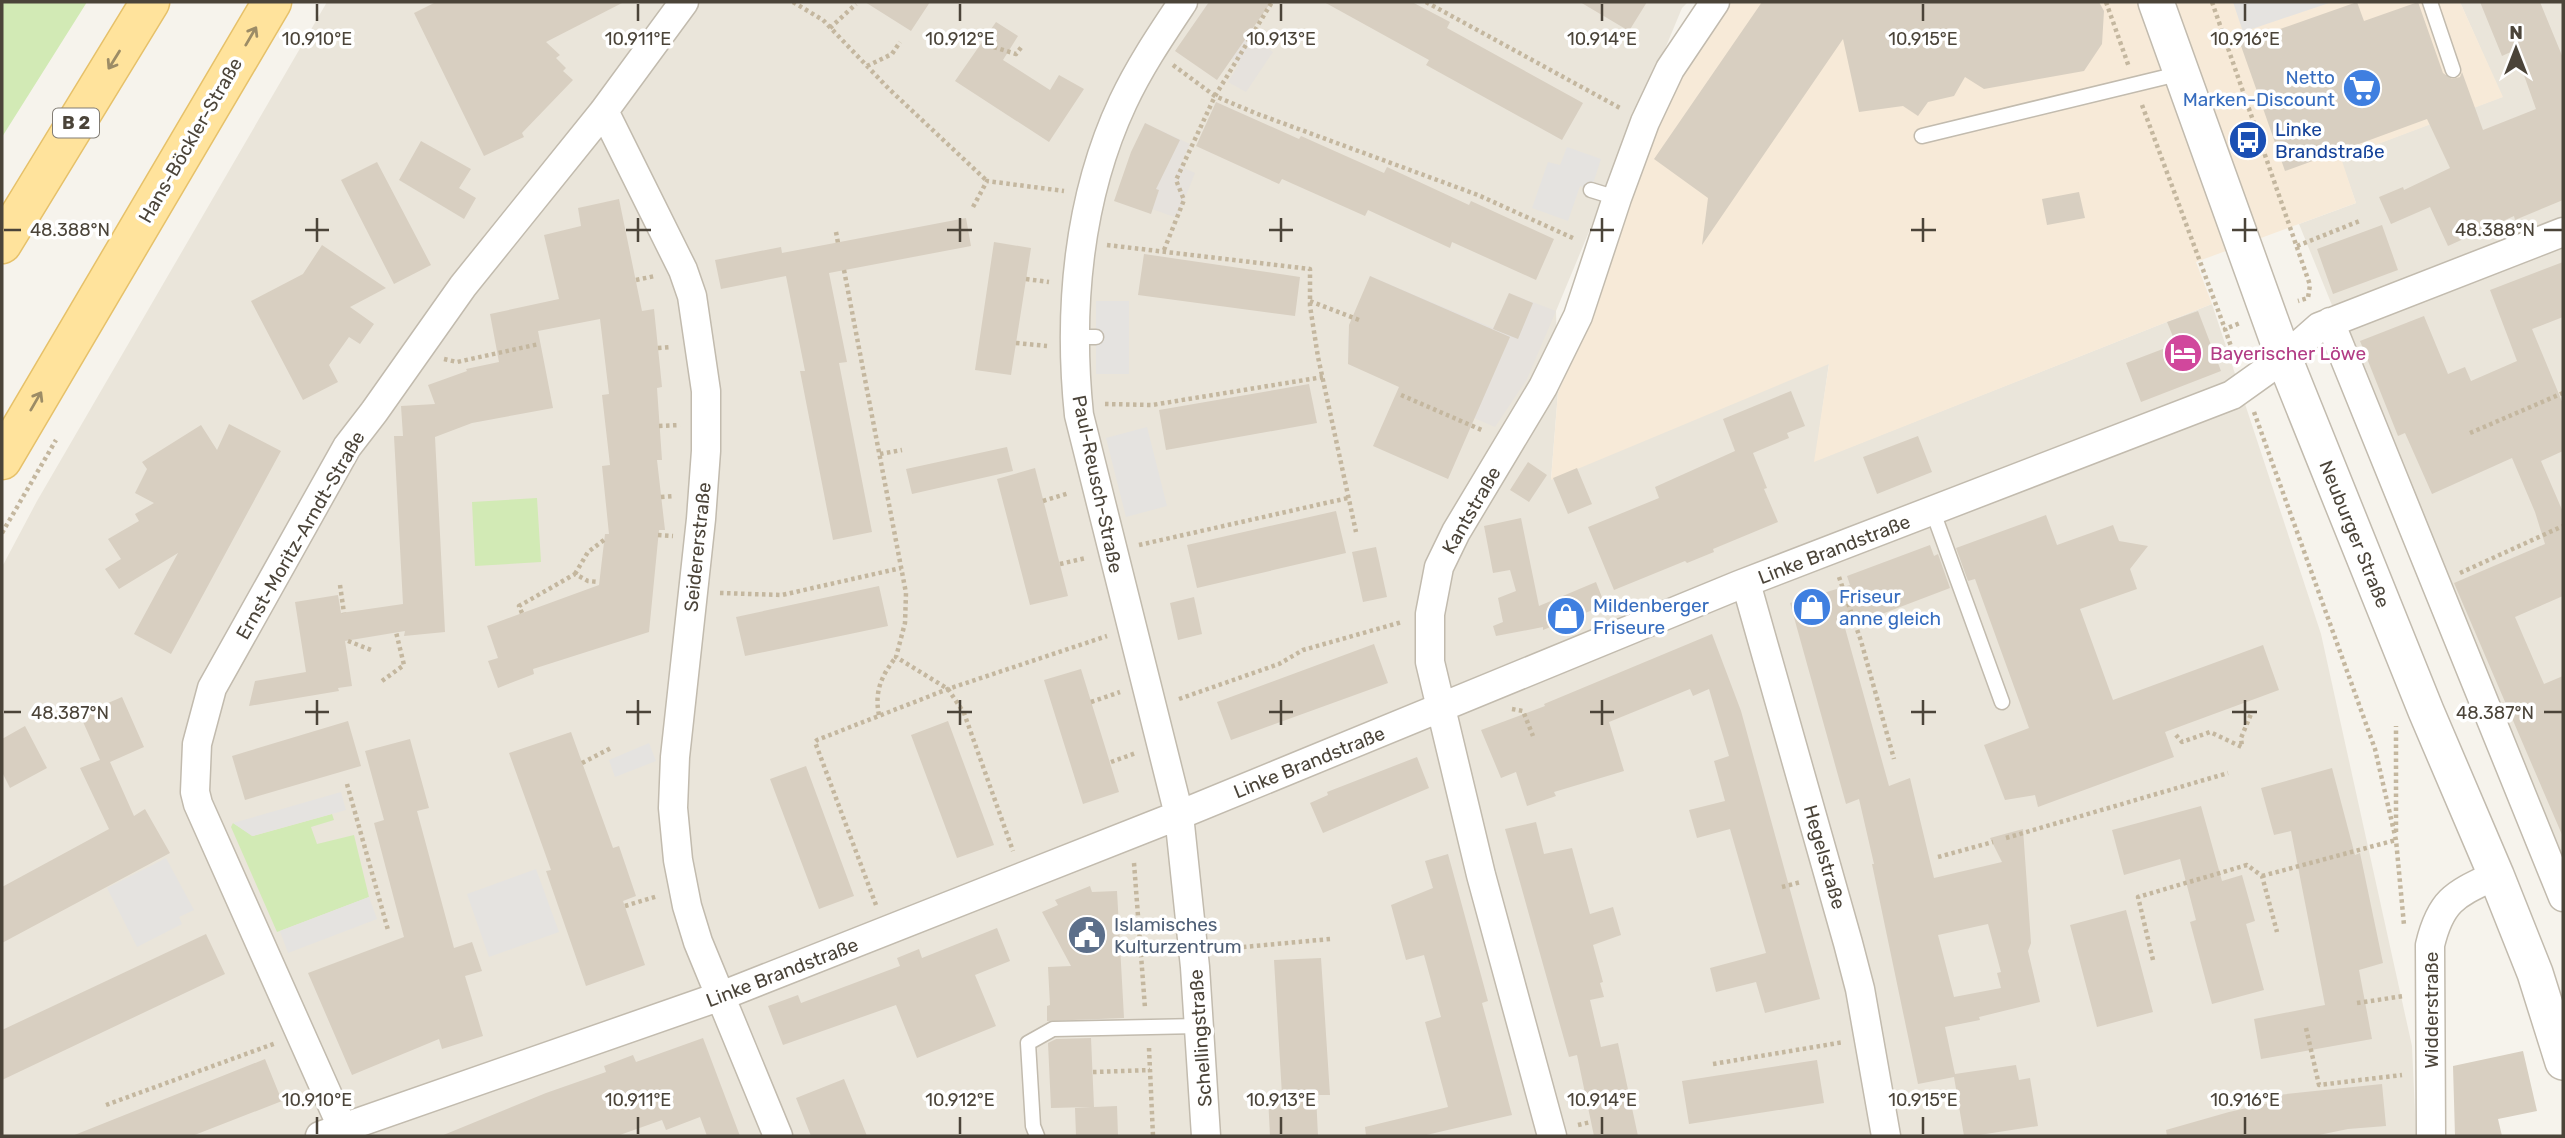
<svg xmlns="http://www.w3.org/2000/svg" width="2565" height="1138" viewBox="0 0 2565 1138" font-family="Rubik,sans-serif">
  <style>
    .residential { fill: #eae5da }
    .commercial { fill: #f7ead8 }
    .industrial { fill: #e6e2dd }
    .green { fill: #d2eab5 }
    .parking { fill: #e5e3e0 }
    .building { fill: #d8cfc1; fill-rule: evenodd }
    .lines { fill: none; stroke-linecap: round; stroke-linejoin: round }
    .service-casing { stroke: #c2bbae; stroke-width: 17 }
    .minor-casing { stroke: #c2bbae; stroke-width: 31 }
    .tertiary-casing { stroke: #c2bbae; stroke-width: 38 }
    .primary-casing { stroke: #e6c16a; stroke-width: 41 }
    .path { stroke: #c4b79f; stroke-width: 4.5; stroke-dasharray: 3.5 3.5; stroke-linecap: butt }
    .service { stroke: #fff; stroke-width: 14 }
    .minor { stroke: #fff; stroke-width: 28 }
    .tertiary { stroke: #fff; stroke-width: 35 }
    .primary { stroke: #ffe39c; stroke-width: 38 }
    .oneway { stroke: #9c8c66 }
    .ticks { fill: none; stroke: #4b4439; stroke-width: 2.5 }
    .labels { text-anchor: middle; stroke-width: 7; stroke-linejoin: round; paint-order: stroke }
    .shield { fill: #fff; stroke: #817c74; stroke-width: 2 }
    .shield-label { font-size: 18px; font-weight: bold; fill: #4b4439 }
    .shop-label { font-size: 19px; fill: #366cbe; stroke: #fff; text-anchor: start }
    .transit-label { font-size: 19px; fill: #164399; stroke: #fff; text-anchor: start }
    .street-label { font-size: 19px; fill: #4b4439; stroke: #fff }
    .hotel-label { font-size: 19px; fill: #b23c85; stroke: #fff; text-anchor: start }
    .service-label { font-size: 19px; fill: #4e5e75; stroke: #fff; text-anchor: start }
    .ticks-label { font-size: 18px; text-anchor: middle; fill: #4b4439; stroke: #fff; stroke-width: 7; stroke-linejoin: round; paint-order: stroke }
  </style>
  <rect width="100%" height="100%" fill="#f6f3ec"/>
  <path class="residential" d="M327,2H1688L1682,8L1556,311L1558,392L1551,479L1829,363L1815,461L2212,304L2321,634L2412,1046L2416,1136H2V567L37,501Z
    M2460,2H2563V874L2299,224L2356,203L2340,158L2502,97Z"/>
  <path class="commercial" d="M1728,2H2460L2503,97L2341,158L2356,203L2196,262L2212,304L1814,462L1829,364L1551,480L1558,392L1591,320L1646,151L1678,70Z"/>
  <path class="industrial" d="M1207,4L1273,52L1246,92L1228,82L1239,64L1190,30Z
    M1145,123L1190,144L1180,166L1195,173L1177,218L1152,209L1135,145Z
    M1370,276L1493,328L1509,293L1556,311L1527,379L1495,427L1348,364V337Z"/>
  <path class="green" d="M2,2H87L2,137Z
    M537,498L541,562L475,566L472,502Z
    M332,814L334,820L311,827L317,844L354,835L369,897L277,932L231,827L233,823L253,836Z"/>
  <path class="parking" d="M2233,2H2332L2243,32Z
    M1567,147L1601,159L1591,190L1580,186L1568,221L1532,208L1548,162L1560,165Z
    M1096,301H1129V374H1096Z
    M1147,427L1167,506L1126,517L1106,438Z
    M649,743L656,761L615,777L609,760Z
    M341,792L346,810L252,836L233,823Z
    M166,858L194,910L179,917L182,924L137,947L107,888Z
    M536,869L559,932L489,957L467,894Z
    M369,897L377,919L288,953L280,931Z"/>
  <path class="building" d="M436,2H624L546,42L560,55L556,58L566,68L563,71L573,80L522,133L524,137L484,156L414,13Z
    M865,2H930L911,31Z
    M1209,2H1271L1217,80L1175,51Z
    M1324,2H1412L1450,22L1447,28L1583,103L1562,140L1426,65L1429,60Z
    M1580,2H1647L1629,31Z
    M1762,2H2099L2104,11L2102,44L2084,71L1984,89L1965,77L1954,96L1928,102L1918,116L1903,106L1859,112L1843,39L1702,245L1708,198L1654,159Z
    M2357,2L2364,21L2418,2L2443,73L2452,79L2460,77L2462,72L2483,130L2536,109L2515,50L2502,56L2480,2H2540L2563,58V200L2515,220L2514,216L2448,246L2430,207L2391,224L2379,197L2403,187L2404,190L2450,168L2427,119L2285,171L2240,43Z
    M996,22L1018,36L1003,60L1050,90L1059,75L1084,89L1049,142L955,81Z
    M1216,102L1299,139L1301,136L1384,173L1387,167L1469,205L1471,201L1554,239L1536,280L1452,242L1450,248L1368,210L1365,216L1282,179L1279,184L1196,146Z
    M1145,123L1180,140L1156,189L1159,190L1151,214L1114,201L1131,152Z
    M421,141L471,169L459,188L476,198L464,219L399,180Z
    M377,162L431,265L394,284L341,180Z
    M2079,192L2085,218L2047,225L2042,199Z
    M619,199L642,311L654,309L662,387L657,388L662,460H657L665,530H659L649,632L533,669L534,674L498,688L488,661L498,658L487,626L599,585L605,534H609L602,466L610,465L602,395L609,394L600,319L538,331L553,408L472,423L435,437L445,632L404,636L405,631L345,641L352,686L338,688L339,691L249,706L255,681L306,672L295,602L338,595L341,613L403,604L394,436H403L401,406L435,404L428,385L467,371L466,369L499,362L490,314L559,299L544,235L581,226L578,208Z
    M966,218L971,246L829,273L847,362L839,363L872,532L833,540L800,371H805L786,276L721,289L715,260L781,247L782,253Z
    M2382,225L2398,270L2333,294L2317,249Z
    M994,242L1031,248L1011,375L975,370Z
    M322,245L386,288L350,307L374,324L360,344L349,337L329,365L338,382L303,400L251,301L303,274Z
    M1144,254L1300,277L1295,316L1138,295Z
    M2563,262V317L2532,329L2563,404V451L2541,461L2563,512V596L2515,617L2544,684L2563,676V837L2454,583L2545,544L2535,512L2512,458L2432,494L2405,433L2398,436L2360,341L2424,316L2448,374L2465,367L2471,381L2517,361L2490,290Z
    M1370,276L1510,337L1448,479L1373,446L1399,387L1348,364L1349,325Z
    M1509,293L1533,303L1518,339L1493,329Z
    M2198,311L2221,371L2141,402L2126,363L2176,344L2167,322Z
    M1309,384L1317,423L1166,450L1159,410Z
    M1791,391L1805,426L1787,433L1789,438L1753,453L1767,488L1764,489L1778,522L1713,549L1714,552L1687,563L1685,561L1614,590L1588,527L1659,498L1655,487L1735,451L1723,419Z
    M229,424L281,451L171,654L134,634L178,553L119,589L105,569L121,559L108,539L139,521L135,514L154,503L135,493L147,469L142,462L201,425L217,450Z
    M1918,436L1932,472L1877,494L1863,457Z
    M1007,447L1013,471L912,494L906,469Z
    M1528,462L1547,475L1529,502L1510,490Z
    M1035,468L1068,596L1030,605L997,479Z
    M1577,468L1592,504L1568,514L1553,478Z
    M1336,511L1346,553L1197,588L1187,545Z
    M2046,515L2057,545L2113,525L2119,541L2148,546L2130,569L2137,589L2080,609L2113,700L2263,645L2279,690L2165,732L2174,757L2038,807L2035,795L2005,800L1984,745L2029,728L1975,579L1968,581L1956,548Z
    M1521,518L1539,606L1596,582L1605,605L1543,630V627L1496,636L1493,626L1503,622L1498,598L1516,591L1510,570L1493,573L1484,526Z
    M1930,545L1934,556L1938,554L1950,588L1845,628L1889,786L1910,778L1934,878L2002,862L1990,838L2023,829L2031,943L2028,951L2040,1002L1979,1017L1980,1020L1945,1027L1955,1074L2016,1065L2019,1080L2030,1078L2038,1126L1973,1136H1964L1954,1077L1918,1084L1872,864H1874L1859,799L1846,804L1790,603L1850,585L1847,576ZM1988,924L2001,972L1997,973L2001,988L1954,997L1938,935Z
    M1376,547L1387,597L1363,602L1352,552Z
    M879,586L888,626L745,656L736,617Z
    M1194,597L1202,634L1178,640L1170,603Z
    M1712,634L1741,711L1820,999L1765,1013L1756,982L1716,992L1710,968L1766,953L1730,829L1697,838L1689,810L1725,801L1714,761L1729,756L1709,689L1693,696L1690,689L1609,722L1624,771L1554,792L1556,796L1527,806L1516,772L1501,778L1481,730L1545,706L1544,704Z
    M1374,644L1388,683L1231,740L1217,702Z
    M1081,669L1119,792L1083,804L1044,680Z
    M122,697L144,747L110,762L134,816L145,809L170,853L2,943V887L109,829L80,768L100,760L80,715Z
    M348,721L361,766L245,800L232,756Z
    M948,721L994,845L957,858L911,735Z
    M25,726L47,768L10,788L2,772V739Z
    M571,732L613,848L619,846L636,896L623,901L645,965L586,986L546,871L551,870L509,753Z
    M410,739L429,808L417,811L454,948L472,942L482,971L465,976L483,1036L442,1049L439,1039L352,1075L308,973L404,937L374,823L384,820L365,751Z
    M1417,757L1429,788L1323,833L1310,803L1328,795L1327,792Z
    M806,766L854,896L819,909L770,779Z
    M2332,768L2355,855L2360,853L2383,963L2359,970L2372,1039L2261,1059L2254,1019L2325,1005L2291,831L2274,835L2261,788Z
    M2201,806L2222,881L2242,875L2255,921L2246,924L2264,990L2212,1004L2190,922L2196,920L2180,859L2124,875L2112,830Z
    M1536,822L1544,854L1572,848L1590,914L1613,907L1621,935L1593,945L1603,982L1600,983L1604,997L1590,1000L1601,1047L1618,1043L1638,1136H1594L1577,1055L1569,1057L1505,829Z
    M1448,854L1488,1001L1482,1003L1512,1115L1422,1136H1366L1365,1127L1448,1107L1425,1022L1441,1017L1424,955L1406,960L1391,905L1433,888L1425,861Z
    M1090,886L1092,892L1117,891L1124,1018L1047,1021V1006L1050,1005L1048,967L1071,966L1042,912L1058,905L1055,900Z
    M2126,910L2153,1012L2097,1027L2070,925Z
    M997,928L1010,961L975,975L996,1026L917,1058L896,1005L783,1045L768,1006L798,995L801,1003L900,966L897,958L919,949L922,958Z
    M206,934L225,974L2,1080V1030Z
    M1321,958L1330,1095H1316L1318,1136H1270L1268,1096L1282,1095L1274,960Z
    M703,1038L740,1136H707L700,1117L666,1130L662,1120L617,1136H441L546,1093L606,1072L604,1066L633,1055L636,1062Z
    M1091,1038L1094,1107L1117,1106L1118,1136H1076L1075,1108L1091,1107L1051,1108L1048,1043L1056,1039Z
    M2523,1051L2537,1111L2498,1119L2502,1136H2455L2453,1066Z
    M265,1059L282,1101L192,1136H72Z
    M1817,1060L1824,1103L1689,1124L1682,1081Z
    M844,1079L867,1136H811L796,1098Z
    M2382,1084L2386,1126L2348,1129L2314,1136H2167L2166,1130L2229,1112L2269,1103L2268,1096Z"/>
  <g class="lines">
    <g class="service-casing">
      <path id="service" d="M2430,2L2453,70
        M1922,136L2182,73
        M1591,190L1617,198
        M1075,337H1096
        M1933,512L2002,702
        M1037,1136L1033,1126L1028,1043L1053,1029L1199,1026"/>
    </g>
    <g class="minor-casing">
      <path id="minor" d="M1183,2C1161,35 1140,66 1123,102C1078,198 1068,310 1079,415L1179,815L1195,967L1206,1136
        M604,111L683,270L692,296L706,391V451L701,519L675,757L673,808L678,860L687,906L698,942L778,1136
        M2330,322L2563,897
        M1746,583L1848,943L1860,989L1886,1136
        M320,1136L721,996L1179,815L1739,585L2232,395L2284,358L2319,327L2563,232
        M346,1136L198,804L195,792L197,744L212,688L347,447L374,412L463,286L604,111L684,2
        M1552,1136L1481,875L1430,662V614L1439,567L1456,532L1543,387L1578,316L1617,198L1645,122L1670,69L1715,2
        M2431,1136L2430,945C2441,899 2456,894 2496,875"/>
    </g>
    <g class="tertiary-casing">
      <path id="tertiary" d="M2156,2L2284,358L2426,711L2496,875L2535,973L2563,1062"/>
    </g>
    <g class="primary-casing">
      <path id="primary" d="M2,244L150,2
        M2,460L272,2"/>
    </g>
    <path class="path" d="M793,2L823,20L889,89L987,181
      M1426,2L1620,108
      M2106,2L2129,67
      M2212,2L2310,285L2308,298L2298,301
      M830,28L856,4
      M987,45L1016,54L1023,45
      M1173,65L1215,96L1255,113L1478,195L1575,239
      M867,66L892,54L900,42
      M2142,105L2225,329
      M973,207L987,181L1064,191
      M836,232L838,243
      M1107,245L1310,269V306L1318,357L1356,532
      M2297,246L2362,220
      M1164,250L1184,200L1176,180L1215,96L1272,2
      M844,270L906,593L905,623L896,657L948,689L964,713L1013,851
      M1026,279L1049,282
      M636,280L655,276
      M1310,301L1359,320
      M1016,343L1047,346
      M658,348L671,347
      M2235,358L2225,329L2240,323
      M444,359L457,362L539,344
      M1401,395L1484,431
      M1105,404L1152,405L1323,377
      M2254,412L2375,749L2396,840L2404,925
      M659,426L680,425
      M2470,433L2563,393
      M880,454L902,450
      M661,497L674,496
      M1043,501L1069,493
      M2,533L56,440
      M658,535L673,536
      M1139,545L1348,498
      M1060,564L1086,558
      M2460,573L2563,526
      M575,574L588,552L604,540
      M1839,577L1861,641L1894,759
      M340,585L344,613
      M720,593L782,595L901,568
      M522,613L519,606L575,574L588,581L599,582
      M348,641L374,651
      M382,681L404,665L396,632
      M1179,699L1279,664L1303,650L1402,622
      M1091,702L1120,692
      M1512,709L1523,711L1533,736
      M879,715C874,691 882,675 896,657
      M2176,735L2182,742L2210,732L2242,747L2241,738L2251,714
      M1111,762L1136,753
      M582,763L613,747
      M347,784L388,930
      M2396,832V726
      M2006,838L2228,773
      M1938,857L1993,842
      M1134,863L1145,1008
      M2262,876L2396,840
      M1782,887L1801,882
      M876,905L815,742L817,740L948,689L1107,636
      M625,906L658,896
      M1222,949L1330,939
      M2153,960L2138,897L2247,865L2262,876L2277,932
      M2357,1003L2404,996
      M2306,1028L2319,1085L2402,1075
      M1149,1048L1153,1136
      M1713,1064L1844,1042
      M1093,1072L1150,1070
      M106,1105L276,1043
      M1578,1125L1591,1122"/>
    <use href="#service" class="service"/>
    <use href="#minor" class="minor"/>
    <use href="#tertiary" class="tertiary"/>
    <use href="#primary" class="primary"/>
  </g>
  <defs><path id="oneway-shaft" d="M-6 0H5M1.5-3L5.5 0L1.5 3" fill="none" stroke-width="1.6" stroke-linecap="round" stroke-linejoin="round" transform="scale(1.75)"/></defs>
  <g class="oneway">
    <use href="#oneway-shaft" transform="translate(251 36) rotate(-60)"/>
    <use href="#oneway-shaft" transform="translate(114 60) rotate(122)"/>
    <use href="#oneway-shaft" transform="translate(36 401) rotate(-60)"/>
  </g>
  <path class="ticks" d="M317,4V21M638,4V21M960,4V21M1281,4V21M1602,4V21M1923,4V21M2245,4V21M317,218V242M638,218V242M960,218V242M1281,218V242M1602,218V242M1923,218V242M2245,218V242M4,230H21M305,230H329M626,230H651M947,230H972M1269,230H1293M1590,230H1614M1911,230H1936M2232,230H2257M2544,230H2562M317,700V725M638,700V725M960,700V725M1281,700V725M1602,700V725M1923,700V725M2245,700V725M4,712H21M305,712H329M626,712H651M947,712H972M1269,712H1293M1590,712H1614M1911,712H1936M2232,712H2257M2544,712H2562M317,1117V1134M638,1117V1134M960,1117V1134M1281,1117V1134M1602,1117V1134M1923,1117V1134M2245,1117V1134"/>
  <defs>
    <g id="supermarket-disc" transform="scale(2.0125)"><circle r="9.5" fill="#3f7fe0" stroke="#fff"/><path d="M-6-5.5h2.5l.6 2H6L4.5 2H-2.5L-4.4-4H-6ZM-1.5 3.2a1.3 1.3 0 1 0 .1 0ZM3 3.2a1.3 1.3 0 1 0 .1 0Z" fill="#fff"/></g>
    <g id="bus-disc" transform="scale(2.0125)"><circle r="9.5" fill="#1a4fb4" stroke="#fff"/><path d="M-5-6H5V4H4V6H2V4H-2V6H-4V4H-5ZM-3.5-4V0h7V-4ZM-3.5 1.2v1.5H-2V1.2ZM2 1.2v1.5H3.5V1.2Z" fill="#fff"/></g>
    <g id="hotel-disc" transform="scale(2.0125)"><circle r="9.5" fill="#d1479c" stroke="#fff"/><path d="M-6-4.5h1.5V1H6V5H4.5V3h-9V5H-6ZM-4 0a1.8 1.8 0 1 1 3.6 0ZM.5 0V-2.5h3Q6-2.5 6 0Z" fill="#fff"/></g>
    <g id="shop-disc" transform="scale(2.0125)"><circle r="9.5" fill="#3f7fe0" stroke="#fff"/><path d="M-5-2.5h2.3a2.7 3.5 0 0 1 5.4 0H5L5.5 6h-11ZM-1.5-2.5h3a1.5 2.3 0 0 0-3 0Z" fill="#fff"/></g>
    <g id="civic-disc" transform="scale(2.0125)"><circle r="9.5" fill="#5c6f8a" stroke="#fff"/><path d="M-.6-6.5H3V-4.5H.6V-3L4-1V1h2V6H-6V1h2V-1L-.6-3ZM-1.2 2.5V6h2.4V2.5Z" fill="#fff"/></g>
  </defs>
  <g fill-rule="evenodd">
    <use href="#supermarket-disc" x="2362" y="88"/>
    <use href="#bus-disc" x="2248" y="140"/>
    <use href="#hotel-disc" x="2183" y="353"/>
    <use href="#shop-disc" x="1812" y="607"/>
    <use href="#shop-disc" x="1566" y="616"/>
    <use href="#civic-disc" x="1087" y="935"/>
  </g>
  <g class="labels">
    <rect class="shield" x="53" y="108.5" width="46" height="29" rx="5"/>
    <g class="shield-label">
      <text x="76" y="129">B 2</text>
    </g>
    <g class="shop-label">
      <text x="2335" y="84" text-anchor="end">Netto<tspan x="2335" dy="22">Marken-Discount</tspan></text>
      <text x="1839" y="603">Friseur<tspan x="1839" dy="22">anne gleich</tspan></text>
      <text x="1593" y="612">Mildenberger<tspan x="1593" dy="22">Friseure</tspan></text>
    </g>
    <g class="transit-label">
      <text x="2275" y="136">Linke<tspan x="2275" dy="22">Brandstraße</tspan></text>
    </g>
    <g class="street-label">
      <text transform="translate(190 140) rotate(-60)" y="7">Hans-Böckler-Straße</text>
      <text transform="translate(1098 484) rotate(78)" y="7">Paul-Reusch-Straße</text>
      <text transform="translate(1471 510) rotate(-60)" y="7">Kantstraße</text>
      <text transform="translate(2355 534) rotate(68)" y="7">Neuburger Straße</text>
      <text transform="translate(300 535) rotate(-60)" y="7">Ernst-Moritz-Arndt-Straße</text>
      <text transform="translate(697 547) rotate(-84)" y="7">Seidererstraße</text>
      <text transform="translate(1834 549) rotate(-21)" y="7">Linke Brandstraße</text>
      <text transform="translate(1309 762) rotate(-22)" y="7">Linke Brandstraße</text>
      <text transform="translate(1825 857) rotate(74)" y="7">Hegelstraße</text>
      <text transform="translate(782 972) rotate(-21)" y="7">Linke Brandstraße</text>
      <text transform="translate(2431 1010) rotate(-90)" y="7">Widderstraße</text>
      <text transform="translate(1200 1038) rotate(-94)" y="7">Schellingstraße</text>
    </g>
    <g class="hotel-label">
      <text x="2210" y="360">Bayerischer Löwe</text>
    </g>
    <g class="service-label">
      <text x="1114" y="931">Islamisches<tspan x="1114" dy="22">Kulturzentrum</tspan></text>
    </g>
  </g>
  <g class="ticks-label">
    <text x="317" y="45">10.910°E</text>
    <text x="638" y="45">10.911°E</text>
    <text x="960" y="45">10.912°E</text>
    <text x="1281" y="45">10.913°E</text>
    <text x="1602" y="45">10.914°E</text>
    <text x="1923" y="45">10.915°E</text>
    <text x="2245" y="45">10.916°E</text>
    <text x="70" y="236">48.388°N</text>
    <text x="2495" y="236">48.388°N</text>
    <text x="70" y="719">48.387°N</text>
    <text x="2495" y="719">48.387°N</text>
    <text x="317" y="1106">10.910°E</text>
    <text x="638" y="1106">10.911°E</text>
    <text x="960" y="1106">10.912°E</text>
    <text x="1281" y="1106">10.913°E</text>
    <text x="1602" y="1106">10.914°E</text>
    <text x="1923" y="1106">10.915°E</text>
    <text x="2245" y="1106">10.916°E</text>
  </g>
  <rect width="2565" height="1138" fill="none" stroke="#4b4439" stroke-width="7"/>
  <g transform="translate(2516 49)" stroke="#ffffff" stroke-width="5" paint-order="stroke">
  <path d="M0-5L12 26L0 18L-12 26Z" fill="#4b4439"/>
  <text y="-10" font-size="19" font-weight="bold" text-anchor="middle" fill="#4b4439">N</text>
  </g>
</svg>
